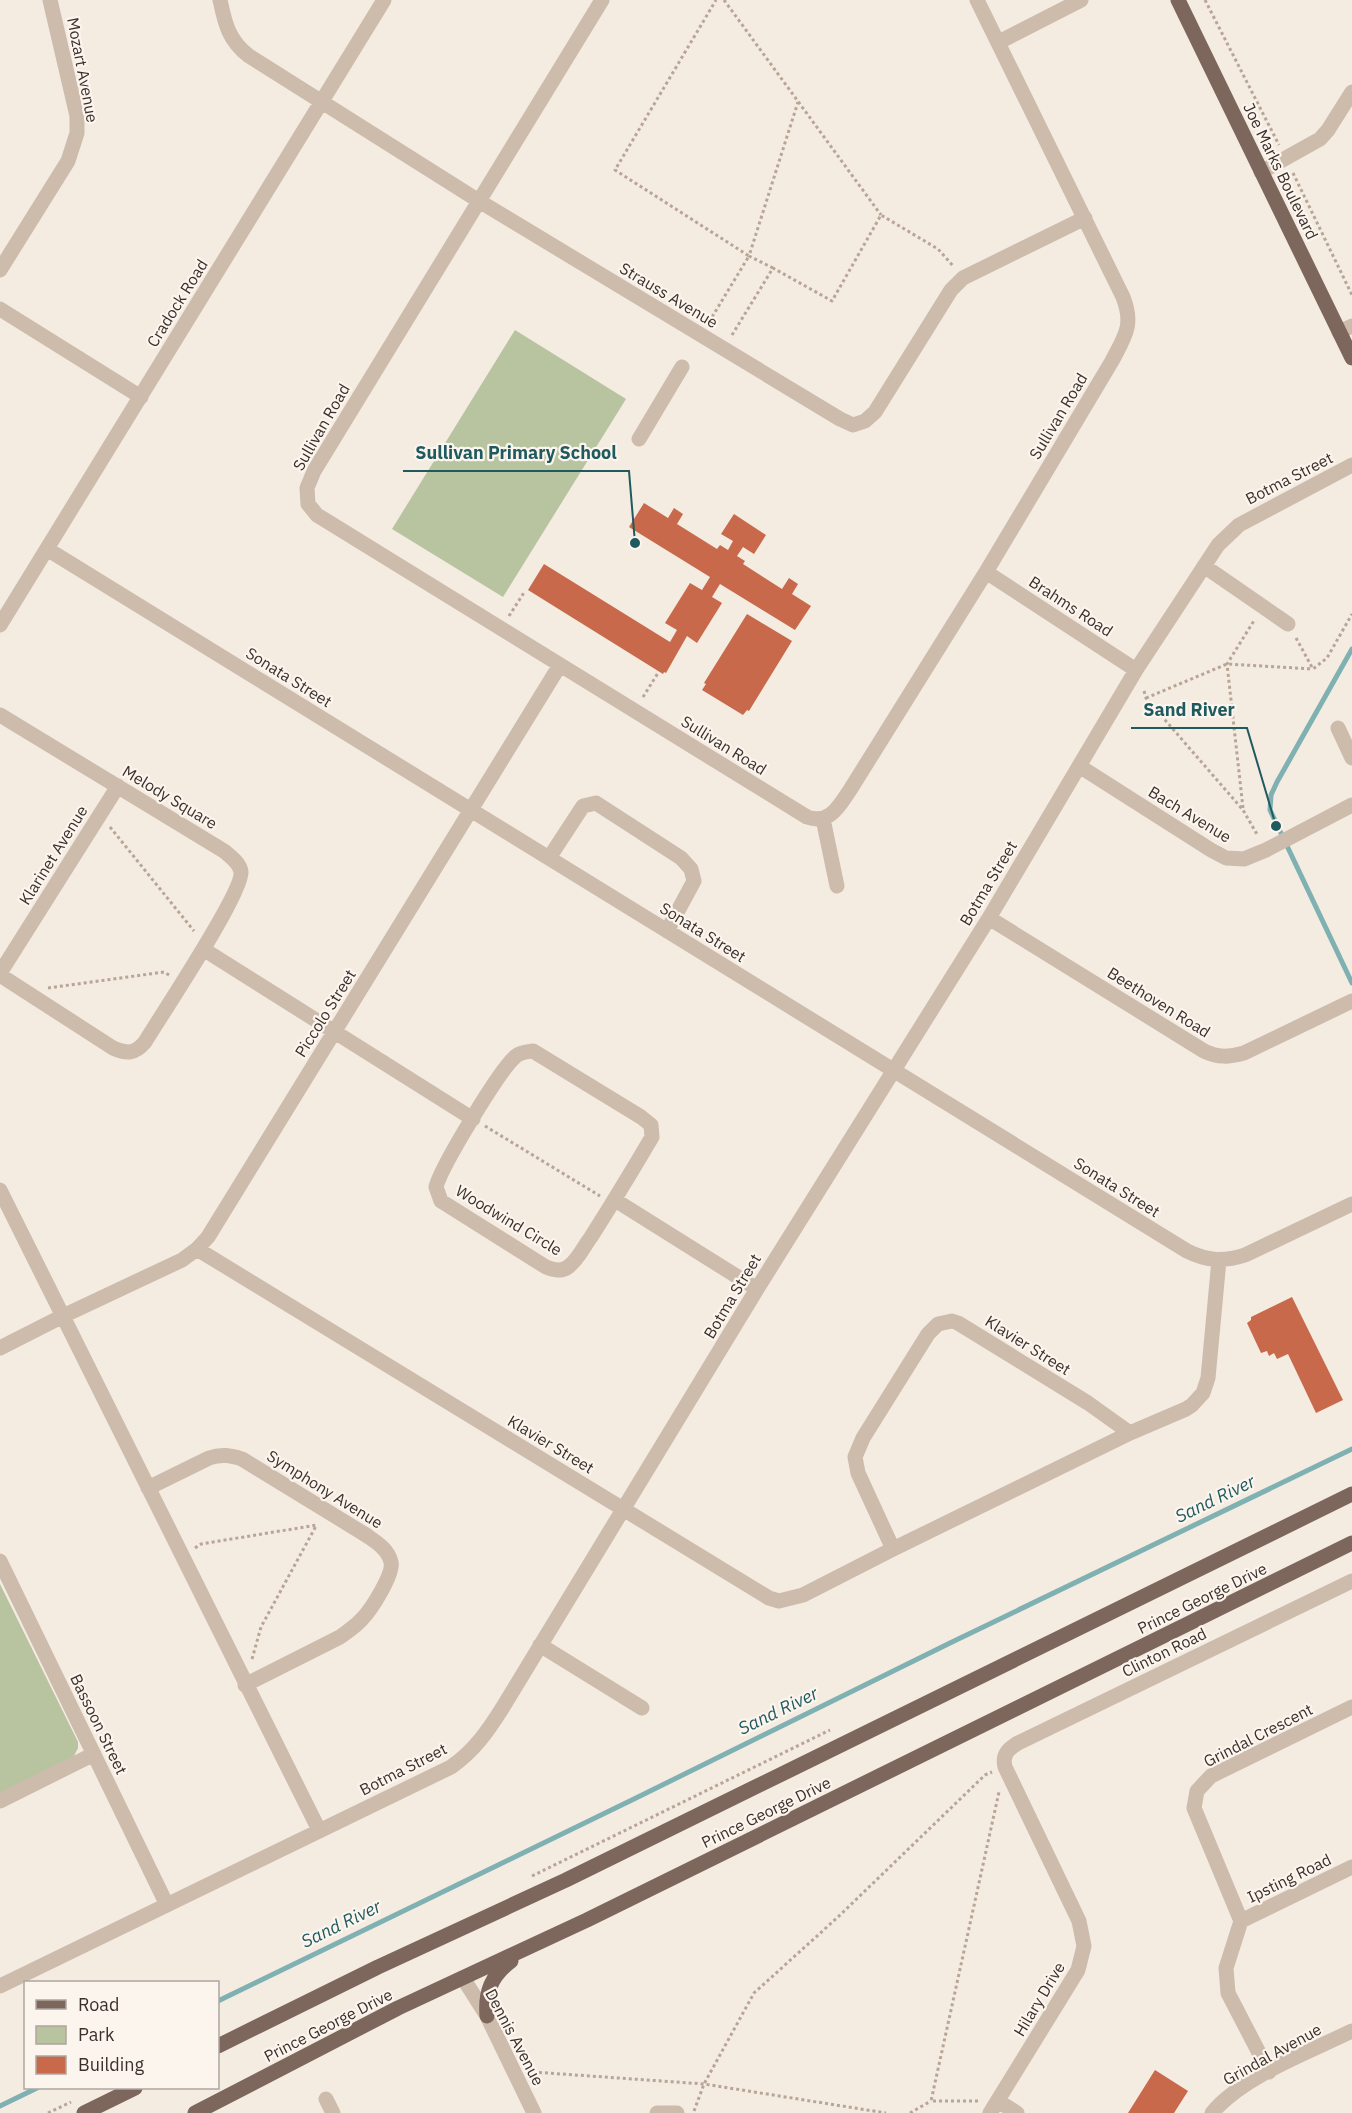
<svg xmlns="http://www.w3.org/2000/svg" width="1352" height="2113" viewBox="0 0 1352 2113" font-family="'IBM Plex Sans',sans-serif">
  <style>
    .green { fill: #b8c4a0 }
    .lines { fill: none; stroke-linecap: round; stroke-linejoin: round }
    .stream { stroke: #7fb0b2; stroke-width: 5 }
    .building { fill: #c8694b }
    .path { stroke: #b9a596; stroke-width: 3; stroke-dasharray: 3 3; stroke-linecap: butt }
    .minor { stroke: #cdbbac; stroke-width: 15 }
    .major { stroke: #7d675c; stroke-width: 15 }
    .labels { text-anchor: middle; stroke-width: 4.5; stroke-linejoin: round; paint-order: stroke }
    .street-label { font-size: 16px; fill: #3b302b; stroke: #fbf5ee }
    .water-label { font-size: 18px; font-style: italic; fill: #1f5a5e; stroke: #fbf5ee }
    .leader { fill: none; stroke: #1f5a5e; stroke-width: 2 }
    .callout-dot { fill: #1f5a5e; stroke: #fbf5ee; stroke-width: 2 }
    .callout-label { font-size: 18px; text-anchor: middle; font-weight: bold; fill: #1f5a5e; stroke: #fbf5ee; stroke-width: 4.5; stroke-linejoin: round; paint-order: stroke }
  </style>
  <rect width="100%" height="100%" fill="#f4ebe1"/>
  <path class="green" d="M515,330L626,399L503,597L392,529Z
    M0,1584L78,1742V1748L74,1756L0,1794Z"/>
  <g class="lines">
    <path class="stream" d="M1352,649L1277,782L1271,795L1270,810L1352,983
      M218,2001L636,1798L950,1643L1352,1449
      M0,2106L37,2088"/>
  </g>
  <path class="building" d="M644,503L668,518L674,508L683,514L677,524L717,549L720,545L728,550L733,541L721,534L734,514L766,535L754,554L743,547L737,556L745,561L743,564L782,589L789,578L798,584L792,594L811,606L795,630L720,584L712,597L722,603L697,643L687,636L666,673L664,672L663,674L528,590L544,564L670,642L677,630L665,623L690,583L702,590L710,577L629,527Z
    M747,614L792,641L749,711L747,710L743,715L702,690L706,684L704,683Z
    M1292,1297L1343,1400L1316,1413L1288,1354L1277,1359L1274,1353L1269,1356L1267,1351L1261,1353L1247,1323L1251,1320V1317Z
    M1155,2070L1188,2091L1174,2113H1128Z"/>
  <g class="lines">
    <path class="path" d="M724,0L881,215
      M1205,0L1279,145
      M1293,173L1352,295
      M773,268L749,256L798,102
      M709,322L749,256L615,170L716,0
      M732,335L773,268L832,301L881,215L938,249L954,267
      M509,616L525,591
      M1296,638L1313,669L1327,658L1352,614
      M1144,691L1146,698L1243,810L1258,836
      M643,697L658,673
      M1146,698L1227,664L1313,669
      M1243,808L1227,664L1255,619
      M110,827L194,931
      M48,988L164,972L169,975
      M485,1126L600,1196
      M195,1548L201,1544L317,1525
      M252,1659L261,1627L316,1526
      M532,1876L830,1730
      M533,2072L704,2084L886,2113
      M978,2101H931L999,1792
      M694,2111L704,2084L754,1993L838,1917L985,1775L992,1772
      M48,2113L71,2102
      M910,2113L931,2101"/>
    <path class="minor" d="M220,0C225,24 229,41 249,56L479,201L840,419L853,425L865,421L875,412L951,290L963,278L1085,218
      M602,0L314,471L307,488L308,504L317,515L807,817C830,825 839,806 850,790L986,572L1112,361C1125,336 1134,325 1123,297L977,0
      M999,42L1081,0
      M1261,172L1320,139L1328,130L1352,92
      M0,270L68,161L77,133V116L50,0
      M0,309L141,397
      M1339,332L1352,326
      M639,439L682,367
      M47,549L1187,1251C1207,1261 1224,1262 1245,1255L1352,1204
      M1204,566L1288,624
      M986,572L1136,670
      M0,625L384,0
      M0,715L224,851C231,857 240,863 241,872C243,893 160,1017 145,1042C135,1054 127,1054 113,1048L0,975
      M1338,728L1352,758
      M1079,766L1211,850L1226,858L1244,859L1266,850L1352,805
      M823,819L837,886
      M549,858L583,806L596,803L681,858L691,869L694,881L667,931
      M989,918L1204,1051C1218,1058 1229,1057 1244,1053L1352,1001
      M203,949L473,1119
      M0,973L118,786
      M533,1051L641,1117L651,1125L652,1137C632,1171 612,1204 591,1237C584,1246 578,1260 568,1267C561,1272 554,1270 546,1267L441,1201L436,1187C441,1167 500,1069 516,1056C521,1052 526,1052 533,1051Z
      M0,1190L319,1830
      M615,1200L757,1289
      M197,1249L769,1598L779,1601L803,1595L893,1549L1130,1433L1186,1409L1192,1405L1203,1393L1208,1378L1219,1260
      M0,1348L63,1316L182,1260L197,1249L208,1237L560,665
      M148,1488L209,1458C221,1454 230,1455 242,1459L366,1535C376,1542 388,1549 391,1562C394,1574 371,1610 362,1619C356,1626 348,1631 340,1637L245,1685
      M893,1549L858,1473L855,1457L863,1438L928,1334L938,1324L952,1321L958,1323L1088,1403L1130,1433
      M0,1561L166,1903
      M540,1645L642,1708
      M0,1801L94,1754
      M1241,1921L1352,1867
      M463,1978L487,2016L534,2113
      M0,1986L451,1767C474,1751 488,1731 503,1707L757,1289L989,918L1136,670L1218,545L1239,525L1352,465
      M1269,2072L1228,1993L1226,1968L1241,1921L1194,1808L1197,1791L1211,1776L1352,1707
      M326,2099L333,2113
      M998,2101L1017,2113
      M657,2113H677
      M990,2113L1078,1970L1084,1946L1079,1921L1005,1767C1002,1755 1008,1749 1018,1743L1352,1581
      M1212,2113C1243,2076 1309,2052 1352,2031"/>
    <path class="major" d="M1178,0L1352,358
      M487,2016C485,1992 491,1976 511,1961
      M218,2046L378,1967L566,1880L1352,1494
      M84,2113L135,2088
      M195,2113L398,2008L587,1920L1352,1543"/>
  </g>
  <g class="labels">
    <g class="street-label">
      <text transform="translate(83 70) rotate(79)" y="6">Mozart Avenue</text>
      <text transform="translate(1281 171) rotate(64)" y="6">Joe Marks Boulevard</text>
      <text transform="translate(669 295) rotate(31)" y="6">Strauss Avenue</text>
      <text transform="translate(177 303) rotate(-58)" y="6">Cradock Road</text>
      <text transform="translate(1058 416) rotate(-59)" y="6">Sullivan Road</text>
      <text transform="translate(321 427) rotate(-60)" y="6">Sullivan Road</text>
      <text transform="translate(1289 478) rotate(-27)" y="6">Botma Street</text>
      <text transform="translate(1071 606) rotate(33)" y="6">Brahms Road</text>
      <text transform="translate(289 677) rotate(32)" y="6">Sonata Street</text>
      <text transform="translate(724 745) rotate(32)" y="6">Sullivan Road</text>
      <text transform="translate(170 797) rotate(31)" y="6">Melody Square</text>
      <text transform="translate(1190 814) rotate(31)" y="6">Bach Avenue</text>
      <text transform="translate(53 855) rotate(-58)" y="6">Klarinet Avenue</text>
      <text transform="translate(988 883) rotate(-59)" y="6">Botma Street</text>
      <text transform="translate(703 932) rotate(32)" y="6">Sonata Street</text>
      <text transform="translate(1159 1002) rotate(32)" y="6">Beethoven Road</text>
      <text transform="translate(325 1013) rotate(-58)" y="6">Piccolo Street</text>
      <text transform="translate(1117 1187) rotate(32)" y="6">Sonata Street</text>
      <text transform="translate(509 1220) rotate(31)" y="6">Woodwind Circle</text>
      <text transform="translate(732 1296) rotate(-59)" y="6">Botma Street</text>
      <text transform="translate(1028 1345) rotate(32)" y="6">Klavier Street</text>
      <text transform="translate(551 1444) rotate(31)" y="6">Klavier Street</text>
      <text transform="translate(325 1489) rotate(32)" y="6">Symphony Avenue</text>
      <text transform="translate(1202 1598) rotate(-26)" y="6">Prince George Drive</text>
      <text transform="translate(1164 1652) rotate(-26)" y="6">Clinton Road</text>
      <text transform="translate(99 1724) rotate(64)" y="6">Bassoon Street</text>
      <text transform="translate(1258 1735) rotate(-27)" y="6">Grindal Crescent</text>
      <text transform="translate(403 1769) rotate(-27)" y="6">Botma Street</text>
      <text transform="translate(766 1812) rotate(-26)" y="6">Prince George Drive</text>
      <text transform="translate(1289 1878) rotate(-26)" y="6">Ipsting Road</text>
      <text transform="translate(1039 1999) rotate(-59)" y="6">Hilary Drive</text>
      <text transform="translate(328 2025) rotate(-27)" y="6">Prince George Drive</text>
      <text transform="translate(515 2037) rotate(62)" y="6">Dennis Avenue</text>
      <text transform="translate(1272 2054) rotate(-29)" y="6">Grindal Avenue</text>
    </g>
    <g class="water-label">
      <text transform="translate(1215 1499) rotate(-26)" y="6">Sand River</text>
      <text transform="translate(778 1711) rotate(-26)" y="6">Sand River</text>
      <text transform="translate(341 1924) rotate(-26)" y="6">Sand River</text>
    </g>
  </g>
  <path class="leader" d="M635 543L629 471H403M1276 826L1247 728H1131"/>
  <g class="callout-dot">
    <circle cx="635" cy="543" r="6"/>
    <circle cx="1276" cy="826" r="6"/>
  </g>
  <g class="callout-label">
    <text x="516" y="459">Sullivan Primary School</text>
    <text x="1189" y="716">Sand River</text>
  </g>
  <rect x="24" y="1981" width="195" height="108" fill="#fbf5ee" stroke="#aea6a0" stroke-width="1.5"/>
  <rect x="36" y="2000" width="30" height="9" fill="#7d675c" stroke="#aea6a0" stroke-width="1.5"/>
  <text x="78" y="2011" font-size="18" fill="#3b302b">Road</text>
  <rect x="36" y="2026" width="30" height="18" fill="#b8c4a0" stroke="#aea6a0" stroke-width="1.5"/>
  <text x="78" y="2041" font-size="18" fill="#3b302b">Park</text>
  <rect x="36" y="2056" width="30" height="18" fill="#c8694b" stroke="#aea6a0" stroke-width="1.5"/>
  <text x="78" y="2071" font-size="18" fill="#3b302b">Building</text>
</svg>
